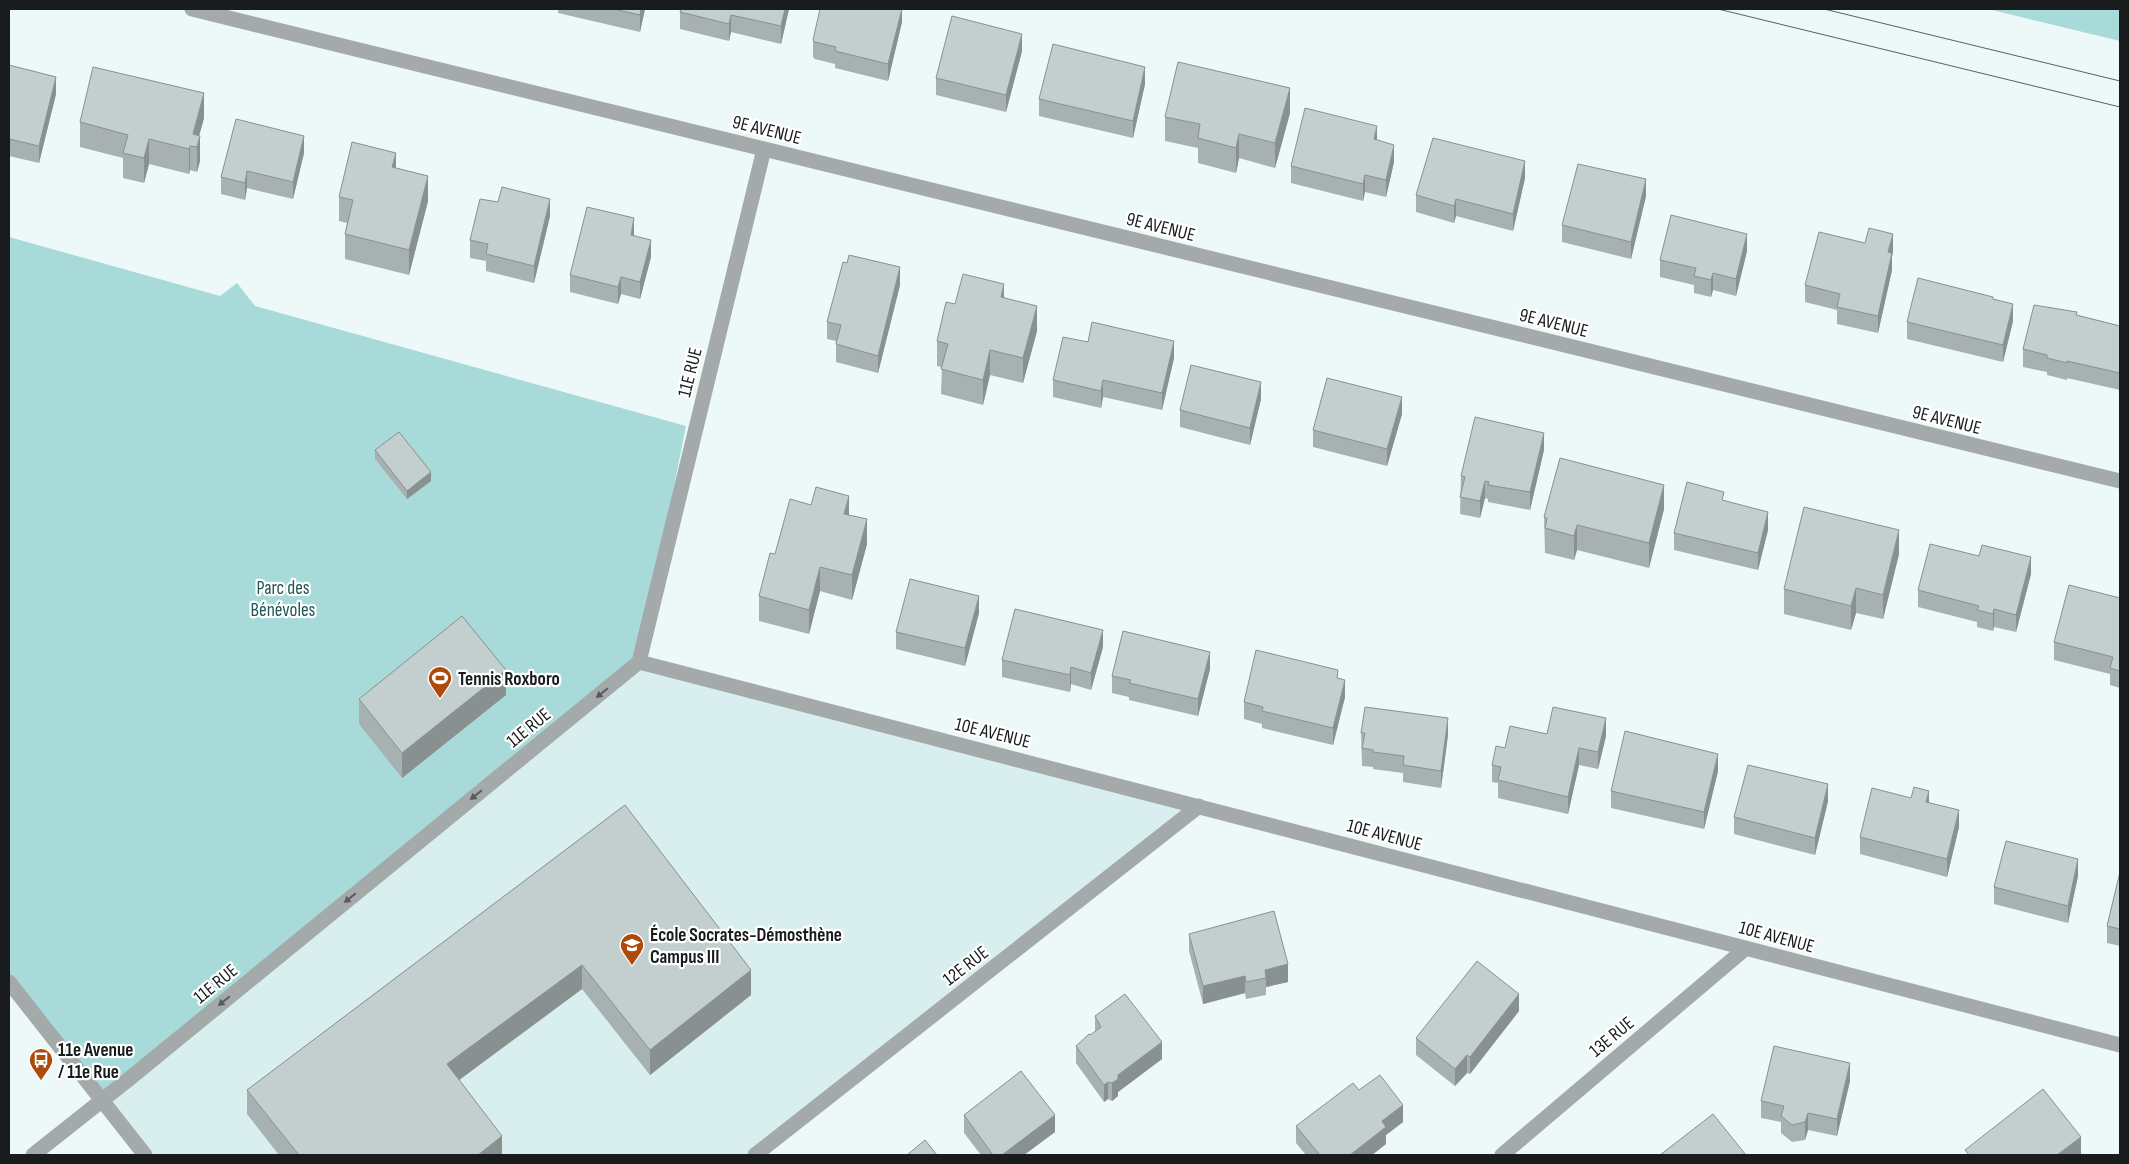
<svg xmlns="http://www.w3.org/2000/svg" width="2129" height="1164" viewBox="0 0 2129 1164" font-family="'Sofia Sans Condensed',sans-serif">
  <style>
    .built { fill: #d9eeee }
    .green { fill: #a8dada }
    .lines { fill: none; stroke-linecap: round; stroke-linejoin: round }
    .minor { stroke: #a4a9a9; stroke-width: 15 }
    .tram { stroke: #5b6161; stroke-width: 1 }
    .wall { fill: #a8b1b1 }
    .shaded-wall { fill: #889090 }
    .building { fill: #c3cece; stroke: #889090 }
    .oneway { fill: #575b5b }
    .labels { text-anchor: middle; stroke-width: 4.5; stroke-linejoin: round; paint-order: stroke }
    .street-label { font-size: 19px; fill: #181c1c; stroke: #fff }
    .park-label { font-size: 19px; fill: #215657; stroke: #fff }
    .poi-label { font-size: 19px; font-weight: bold; fill: #181c1c; stroke: #fff; text-anchor: start }
  </style>
  <rect width="100%" height="100%" fill="#edf8f8"/>
  <path class="built" d="M639,662L1199,806L755,1155H145L102,1101Z"/>
  <path class="green" d="M1988,9H2120V41Z
    M9,237L220,296L237,283L255,306L686,426L639,662L102,1101L9,982Z"/>
  <g class="lines">
    <path class="minor" d="M192,9L2120,481
      M639,662L2120,1045
      M9,982L145,1155
      M33,1155L129,1079L639,662L764,149
      M755,1155L1199,806
      M1502,1155L1746,948"/>
    <path class="tram" d="M1718,9L2120,107
      M1824,9L2120,81"/>
  </g>
  <path class="wall" d="M558,9H645L640,32L558,13Z
    M789,9L781,44L731,32L729,41L680,29V12Z
    M902,9V22L888,81L835,68V64L815,59L813,57V40Z
    M1022,51L1006,112L936,95V78Z
    M9,65L56,94L39,163L9,156Z
    M1145,84L1133,138L1039,116V99Z
    M1290,113L1275,168L1239,158L1236,173L1198,163V148L1165,141V117Z
    M204,118L199,136L200,161L197,172L190,170L189,174L149,164L144,183L123,178V158L80,147V122Z
    M1377,140L1394,162L1386,197L1365,192L1363,201L1291,183V166Z
    M304,153L293,199L247,188L245,200L221,194V177Z
    M396,168L428,201L409,275L345,259V234L347,223L339,221V197Z
    M1525,178L1513,231L1456,216L1454,223L1416,212V195Z
    M1646,196L1631,259L1562,242V225Z
    M550,216L534,283L486,271V261L470,258V240Z
    M634,236L651,257L640,299L621,294L618,304L570,292V275Z
    M1747,251L1736,296L1713,290L1711,297L1694,293V285L1660,277V260Z
    M1893,251L1892,257V270L1878,333L1837,324V310L1805,302V285Z
    M900,285L878,373L836,362V341L827,339V322Z
    M1004,298L1037,331L1023,383L990,375L983,405L941,394L942,367L937,366V341L955,304Z
    M2077,315L2120,326V390L2067,378V380L2047,375V372L2023,367V349Z
    M2013,321L2003,362L1907,339V322Z
    M1088,342L1174,358L1162,410L1103,397L1101,408L1053,397V380Z
    M1261,399L1250,445L1180,427V410Z
    M1402,414L1387,466L1313,447V430Z
    M375,450L431,481L407,499L375,459Z
    M1544,450L1530,510L1488,502V499L1485,498L1480,518L1460,514L1461,476Z
    M1724,500L1768,530L1758,570L1674,550V533Z
    M1664,509L1649,568L1577,550L1574,560L1545,553L1544,517Z
    M849,515L867,544L852,600L820,591L809,634L759,621V596L775,554Z
    M1899,554L1883,619L1856,613L1851,630L1784,614V589Z
    M2031,574L2016,632L1994,627L1993,631L1977,627V622L1918,607V590Z
    M2120,598V688L2110,685V674L2054,660V642Z
    M979,613L965,666L896,649V632Z
    M1103,647L1091,690L1071,684L1070,692L1002,677V660Z
    M1210,669L1198,716L1129,700V697L1112,693V676Z
    M1338,678L1345,697L1333,745L1262,728V724L1244,719V702Z
    M506,695L402,778L359,724V699Z
    M1361,733L1448,735L1441,788L1403,782V773L1373,769V767L1362,766Z
    M1547,734L1606,736L1598,769L1579,765L1568,814L1498,798V783L1492,782V765L1505,748Z
    M1718,771L1704,829L1611,808V791Z
    M1828,801L1815,855L1734,834V817Z
    M1929,803L1959,827L1947,877L1860,854V837Z
    M625,805L751,995L650,1075L582,989L459,1080L502,1155H279L247,1114V1090Z
    M2120,872V946L2107,943V926Z
    M2078,876L2068,923L1994,904V887Z
    M1189,934L1288,982L1266,987V995L1246,999L1245,993L1203,1004L1189,951Z
    M1519,1011L1470,1074L1467,1073L1455,1086L1416,1055V1038Z
    M1095,1016L1162,1059L1118,1092V1096L1112,1101L1108,1099L1104,1102L1076,1063V1046L1095,1032Z
    M1850,1081L1837,1136L1808,1130L1805,1140L1792,1142L1781,1133V1122L1761,1118V1101Z
    M1359,1090L1403,1122L1386,1135V1144L1372,1155H1306L1296,1143V1126Z
    M964,1115L1055,1132L1024,1155H981L964,1133Z"/>
  <path class="shaded-wall" d="M641,9H645L640,32V15Z
    M785,9H789L781,44V26Z
    M902,9V22L888,81V64Z
    M731,15V32L729,41V24Z
    M1022,34V51L1006,112V95Z
    M1145,67V84L1133,138V121Z
    M56,77V94L39,163V146Z
    M1290,88V113L1275,168V143Z
    M204,93V118L196,147L193,134Z
    M1377,126V143L1374,139Z
    M1239,134V158L1236,173V148Z
    M200,136V161L197,172V147Z
    M304,136V153L293,199V182Z
    M149,139V164L144,183V158Z
    M1394,145V162L1386,197V180Z
    M190,146V170L189,174V149Z
    M396,153V178L392,167Z
    M1525,161V178L1513,231V214Z
    M247,171V188L245,200V183Z
    M1365,175V192L1363,201V184Z
    M428,176V201L409,275V250Z
    M1646,179V196L1631,259V242Z
    M550,199V216L534,283V266Z
    M1456,199V216L1454,223V206Z
    M634,218V236L631,235Z
    M1747,234V251L1736,296V279Z
    M1893,234V251L1892,257V270L1878,333V316L1888,252Z
    M651,240V257L640,299V282Z
    M900,267V285L878,373V356Z
    M1713,273V290L1711,297V280Z
    M621,277V294L618,304V287Z
    M1004,284V309L1001,297Z
    M2013,304V321L2003,362V345Z
    M1037,306V331L1023,383V358Z
    M1174,341V358L1162,410V393Z
    M990,350V375L983,405V380Z
    M1103,380V397L1101,408V391Z
    M1261,382V399L1250,445V428Z
    M1402,397V414L1387,466V449Z
    M1544,433V450L1530,510V492Z
    M431,472V481L407,499V491Z
    M1485,481V498L1480,518V501Z
    M1664,485V509L1649,568V543Z
    M849,496V521L844,514Z
    M1768,512V530L1758,570V553Z
    M867,519V544L852,600V575Z
    M1577,525V550L1574,560V536Z
    M1899,530V554L1883,619V595Z
    M2031,557V574L2016,632V615Z
    M820,567V591L809,634V610Z
    M1856,588V613L1851,630V606Z
    M979,596V613L965,666V648Z
    M1994,609V627L1993,631V614Z
    M1103,630V647L1091,690V673Z
    M1210,652V669L1198,716V699Z
    M1071,667V684L1070,692V675Z
    M506,670V695L402,778V753Z
    M1345,680V697L1333,745V728Z
    M1448,718V735L1441,788V771Z
    M1606,718V736L1598,769V752Z
    M1579,748V765L1568,814V797Z
    M1718,754V771L1704,829V812Z
    M1828,784V801L1815,855V838Z
    M1929,791V808L1926,802Z
    M1959,810V827L1947,877V859Z
    M2078,859V876L2068,923V906Z
    M1288,964V982L1266,987V978L1265,970Z
    M582,965V989L447,1089V1064Z
    M751,970V995L650,1075V1050Z
    M1245,976V993L1203,1004V986Z
    M1519,994V1011L1470,1074V1057Z
    M1162,1042V1059L1118,1092V1096L1112,1101V1083L1118,1075Z
    M1467,1055V1073L1455,1086V1069Z
    M1850,1063V1081L1837,1136V1119Z
    M1108,1082V1099L1104,1102V1085Z
    M1403,1105V1122L1386,1135V1144L1372,1155H1350L1382,1121Z
    M1808,1113V1130L1805,1140V1122Z
    M1055,1115V1132L1024,1155H1002Z
    M502,1136V1155H478Z
    M2081,1137V1154L2079,1155H2057Z"/>
  <path class="building" d="M613,9H641L640,15Z
    M681,9H785L781,26L731,15L729,24L680,12Z
    M820,9H902L888,64L835,51L836,47L815,42L813,40Z
    M952,16L1022,34L1006,95L936,78Z
    M1053,44L1145,67L1133,121L1039,99Z
    M1178,62L1290,88L1275,143L1239,134L1236,148L1198,138L1200,124L1165,117Z
    M9,65L56,77L39,146L9,139Z
    M93,67L204,93L193,134L200,136L197,147L190,146L189,149L149,139L144,158L123,153L128,135L80,122Z
    M1305,108L1377,126L1374,139L1394,145L1386,180L1365,175L1363,184L1291,166Z
    M236,119L304,136L293,182L247,171L245,183L221,177Z
    M1433,138L1525,161L1513,214L1456,199L1454,206L1416,195Z
    M352,142L396,153L392,167L428,176L409,250L345,234L353,200L339,197Z
    M1578,164L1646,179L1631,242L1562,225Z
    M502,187L550,199L534,266L486,254L488,244L470,240L480,199L498,202Z
    M587,207L634,218L631,235L651,240L640,282L621,277L618,287L570,275Z
    M1671,215L1747,234L1736,279L1713,273L1711,280L1694,276L1696,268L1660,260Z
    M1869,228L1893,234L1888,252L1892,253L1878,316L1837,307L1840,294L1805,285L1819,232L1865,243Z
    M849,255L900,267L878,356L836,344L841,325L827,322L843,262L847,263Z
    M963,274L1004,284L1001,297L1037,306L1023,358L990,350L983,380L941,369L948,344L937,341L946,302L955,304Z
    M1918,278L1993,297V299L2013,304L2003,345L1907,322Z
    M2034,305L2077,312L2076,315L2120,326V373L2067,361V363L2047,358V355L2023,349Z
    M1092,322L1174,341L1162,393L1103,380L1101,391L1053,380L1063,337L1088,342Z
    M1191,365L1261,382L1250,428L1180,410Z
    M1327,378L1402,397L1387,449L1313,430Z
    M1475,417L1544,433L1530,492L1488,485L1489,482L1485,481L1480,501L1460,497L1465,477L1461,476Z
    M399,432L431,472L407,491L375,450Z
    M1560,458L1664,485L1649,543L1577,525L1574,536L1545,528L1547,518L1544,517Z
    M1687,482L1724,492L1722,500L1768,512L1758,553L1674,533Z
    M816,487L849,496L844,514L867,519L852,575L820,567L809,610L759,596L770,553L775,554L790,499L811,505Z
    M1804,507L1899,530L1883,595L1856,588L1851,606L1784,589Z
    M1930,544L1979,556L1982,545L2031,557L2016,615L1994,609L1993,614L1977,610L1979,606L1918,590Z
    M910,579L979,596L965,648L896,632Z
    M2069,585L2120,598V671L2110,668L2113,657L2054,642Z
    M1015,609L1103,630L1091,673L1071,667L1070,675L1002,660Z
    M462,616L506,670L402,753L359,699Z
    M1123,631L1210,652L1198,699L1129,683L1131,680L1112,676Z
    M1256,650L1338,670L1337,678L1345,680L1333,728L1262,711L1263,707L1244,702Z
    M1365,707L1448,718L1441,771L1403,765L1404,756L1373,752V750L1362,748L1365,733H1361Z
    M1553,707L1606,718L1598,752L1579,748L1568,797L1498,780L1501,767L1492,765L1496,746L1505,748L1510,726L1547,734Z
    M1625,731L1718,754L1704,812L1611,791Z
    M1748,765L1828,784L1815,838L1734,817Z
    M1914,787L1929,791L1926,802L1959,810L1947,859L1860,837L1872,788L1911,798Z
    M625,805L751,970L650,1050L582,965L447,1064L502,1136L478,1155H299L247,1090Z
    M2006,841L2078,859L2068,906L1994,887Z
    M2120,872V929L2107,926Z
    M1274,911L1288,964L1265,970L1266,978L1246,982L1245,976L1203,986L1189,934Z
    M1477,961L1519,994L1470,1057L1467,1055L1455,1069L1416,1038Z
    M1125,994L1162,1042L1118,1075V1079L1112,1083L1108,1082L1104,1085L1076,1046L1089,1034L1090,1035L1101,1027L1095,1016Z
    M1774,1046L1850,1063L1837,1119L1808,1113L1805,1122L1792,1125L1781,1116L1784,1106L1761,1101Z
    M1021,1071L1055,1115L1002,1155H993L964,1115Z
    M1380,1075L1403,1105L1382,1121L1386,1127L1350,1155H1320L1296,1126L1353,1083L1359,1090Z
    M2043,1089L2081,1137L2057,1155H1969L1965,1150Z
    M1713,1114L1746,1155H1660Z
    M925,1140L937,1155H907Z"/>
  <defs><path id="oneway-solid" d="M-6-.8H1V-3.2L6.5 0L1 3.2V.8H-6Z" transform="scale(1.25)"/></defs>
  <g class="oneway">
    <use href="#oneway-solid" transform="translate(602 693) rotate(141)"/>
    <use href="#oneway-solid" transform="translate(476 795) rotate(141)"/>
    <use href="#oneway-solid" transform="translate(350 898) rotate(141)"/>
    <use href="#oneway-solid" transform="translate(224 1001) rotate(141)"/>
  </g>
  <defs>
    <g id="stadium-pin" transform="scale(1.25)"><path d="M0 17L-7.5 6A9.5 9.5 0 1 1 7.5 6Z" fill="#ad4b0a" stroke="#fff"/><path d="M0-5a6.5 5 0 1 0 0 10a6.5 5 0 1 0 0-10ZM-3.5-1.8h7v3.6h-7Z" fill="#fff"/></g>
    <g id="school-pin" transform="scale(1.25)"><path d="M0 17L-7.5 6A9.5 9.5 0 1 1 7.5 6Z" fill="#ad4b0a" stroke="#fff"/><path d="M0-5L7-2L0 1L-7-2ZM-4 1L0 2.5L4 1V4Q0 6-4 4Z" fill="#fff"/></g>
    <g id="bus-pin" transform="scale(1.25)"><path d="M0 17L-7.5 6A9.5 9.5 0 1 1 7.5 6Z" fill="#ad4b0a" stroke="#fff"/><path d="M-5-6H5V4H4V6H2V4H-2V6H-4V4H-5ZM-3.5-4V0h7V-4ZM-3.5 1.2v1.5H-2V1.2ZM2 1.2v1.5H3.5V1.2Z" fill="#fff"/></g>
  </defs>
  <g fill-rule="evenodd">
    <use href="#stadium-pin" x="440" y="678"/>
    <use href="#school-pin" x="632" y="945"/>
    <use href="#bus-pin" x="41" y="1060"/>
  </g>
  <g class="labels">
    <g class="street-label">
      <text transform="translate(767 129) rotate(14)" y="7">9E AVENUE</text>
      <text transform="translate(1161 226) rotate(14)" y="7">9E AVENUE</text>
      <text transform="translate(1554 322) rotate(14)" y="7">9E AVENUE</text>
      <text transform="translate(689 372) rotate(-76)" y="7">11E RUE</text>
      <text transform="translate(1947 419) rotate(14)" y="7">9E AVENUE</text>
      <text transform="translate(528 727) rotate(-39)" y="7">11E RUE</text>
      <text transform="translate(993 732) rotate(14)" y="7">10E AVENUE</text>
      <text transform="translate(1385 834) rotate(15)" y="7">10E AVENUE</text>
      <text transform="translate(1777 936) rotate(15)" y="7">10E AVENUE</text>
      <text transform="translate(965 965) rotate(-38)" y="7">12E RUE</text>
      <text transform="translate(215 983) rotate(-39)" y="7">11E RUE</text>
      <text transform="translate(1611 1036) rotate(-40)" y="7">13E RUE</text>
    </g>
    <g class="park-label">
      <text x="283" y="594">Parc des<tspan x="283" dy="22">Bénévoles</tspan></text>
    </g>
    <g class="poi-label">
      <text x="458" y="685">Tennis Roxboro</text>
      <text x="650" y="941">École Socrates-Démosthène<tspan x="650" dy="22">Campus III</tspan></text>
      <text x="58" y="1056">11e Avenue<tspan x="58" dy="22">/ 11e Rue</tspan></text>
    </g>
  </g>
  <rect width="2129" height="1164" fill="none" stroke="#181c1c" stroke-width="20"/>
</svg>
